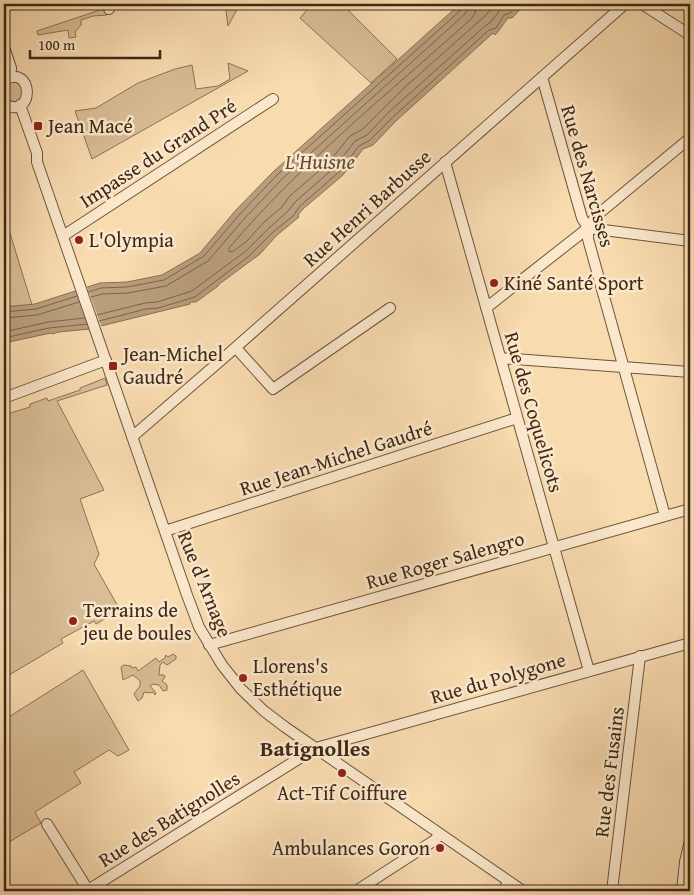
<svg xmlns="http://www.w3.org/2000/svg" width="694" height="895" viewBox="0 0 694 895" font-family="'Gentium Book Plus',serif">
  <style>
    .green { fill: #d9bd96; stroke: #8c7256 }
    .water { fill: #b99e7c; stroke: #886f54 }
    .pier { fill: #f9dbb0 }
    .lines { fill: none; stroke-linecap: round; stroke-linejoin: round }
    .shore { stroke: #7c634a; stroke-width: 1 }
    .street-casing { stroke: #6d553d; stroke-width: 12 }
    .street { stroke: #fbe8cc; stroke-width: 10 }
    .poi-dot { fill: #8f2418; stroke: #fbe8cc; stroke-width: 2 }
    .labels { text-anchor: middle; stroke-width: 5; stroke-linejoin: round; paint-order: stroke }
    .poi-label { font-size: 20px; fill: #3e2817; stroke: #fbe8cc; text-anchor: start }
    .street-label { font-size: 20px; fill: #3e2817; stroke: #fbe8cc }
    .water-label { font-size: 21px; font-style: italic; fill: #634b35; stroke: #fbe8cc }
    .quarter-label { font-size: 22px; font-weight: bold; fill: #3e2817; stroke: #fbe8cc }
  </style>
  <rect width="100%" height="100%" fill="#f9dbb0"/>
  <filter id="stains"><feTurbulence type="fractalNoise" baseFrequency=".004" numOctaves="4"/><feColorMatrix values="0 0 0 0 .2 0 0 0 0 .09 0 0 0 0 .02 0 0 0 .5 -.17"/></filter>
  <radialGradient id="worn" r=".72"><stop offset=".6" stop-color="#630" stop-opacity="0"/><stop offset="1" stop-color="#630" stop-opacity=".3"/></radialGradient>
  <path class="green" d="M225,4H240L228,26Z
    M312,4H342L397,59L371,83L300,18Z
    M106,8L107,15L93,16L81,20V25L75,32L76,37L69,38L68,30L38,35L37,31Z
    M228,63L248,71L92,159L75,111L96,108L138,83L175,69L192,65L196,89L218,86L230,79Z
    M3 92a10 10 0 1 1 20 0a10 10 0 1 1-20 0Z
    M9,230L32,305L4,307V232Z
    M105,378L107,385L57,401L104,490L80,499L99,554L94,564L120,610L96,624L94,621L61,639L63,643L4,678V415L30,407V404L47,398L48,401L80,390V388Z
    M173,654L176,656V659L167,665L163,662L160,665L159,675H164L165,677L162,681L167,685V690L163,691L159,685L153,684L150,686L156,693L155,695L153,692L150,693L144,692L142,698L138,701L134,694L140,686V681L133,675L123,680L121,667L124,665L131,666L132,668L136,667L138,671L156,658L159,662L165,658L166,655L168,657Z
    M83,670L129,750L118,756L109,750L74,772L81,783L35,812L41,823L4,845V720Z"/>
  <path class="water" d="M460,4H525L512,18H508C503,24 500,30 495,35L493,33L396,121L373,145L363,149L343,175L303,209L298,215L299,217L276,236L260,254L218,285V286L196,302H190V304L89,329L59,332L52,334L51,333L4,343V307L35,304L100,283L127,282L162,275L200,253L235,211L274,171Z"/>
  <path class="pier" d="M86,284L102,328L90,331L75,288Z"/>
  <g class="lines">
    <path class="shore" d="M477,4L475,13L471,19C389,93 300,164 229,248V251L232,252L247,241L264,222L281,208L290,196L328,163L350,136L363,129L405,87L485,16L496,4
      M88,292L101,288L127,287L164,280L204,256L239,215L277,175L461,10L463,4
      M91,297L102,294L128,293L166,286L208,261L244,219L282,179L465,14L469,4
      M4,312L36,309L77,296
      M97,315L145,303L157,302L192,291L246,251L269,228L287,212L296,201L334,168L355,141L367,135L389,112L485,26L491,22L500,10L510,4
      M4,318L37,315L79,302
      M99,321L146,309L158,308L195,297L249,256L273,232L293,216L300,206L339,172L359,146L370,140L393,117L489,30L496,28L504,15L510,13L518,4
      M4,332L48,322L85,318
      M4,338L49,328L87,324"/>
    <g class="street-casing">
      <path id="street" d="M108,4L109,9
        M642,4L690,35
        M4,5L8,4
        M4,47L11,68L10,77
        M542,77L582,218L588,228V239L665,516
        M4,80C34,63 35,121 4,104
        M20,105L37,153V162L187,595L199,627L222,665L241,689L264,711L285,727L523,891
        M445,162L589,671
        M588,228L690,241
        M63,236L273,99
        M486,308L588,228L596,216L690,138
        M236,348L273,389L390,308
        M501,358L690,372
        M4,398L106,360
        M132,437L227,355L625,4
        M165,531L517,418
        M209,645L690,509
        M47,824L88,890L316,748L690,643
        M356,891L435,840L440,834
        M504,891L508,881
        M612,891L640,656
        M682,891L685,862L690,841"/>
    </g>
    <use href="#street" class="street"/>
  </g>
  <g class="poi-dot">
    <rect x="33" y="121" width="10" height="10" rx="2.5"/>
    <circle cx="79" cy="240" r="5"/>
    <circle cx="494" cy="283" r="5"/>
    <rect x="108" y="361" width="10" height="10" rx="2.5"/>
    <circle cx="73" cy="621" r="5"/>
    <circle cx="243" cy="678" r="5"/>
    <circle cx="342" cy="773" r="5"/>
    <circle cx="440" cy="848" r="5"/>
  </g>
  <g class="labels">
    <g class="poi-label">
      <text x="48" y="133">Jean Macé</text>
      <text x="89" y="247">L'Olympia</text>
      <text x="504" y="290">Kiné Santé Sport</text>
      <text x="123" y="361">Jean-Michel<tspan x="123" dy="23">Gaudré</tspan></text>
      <text x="83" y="617">Terrains de<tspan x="83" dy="23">jeu de boules</tspan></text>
      <text x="253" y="673">Llorens's<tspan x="253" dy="23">Esthétique</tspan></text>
      <text x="342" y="800" text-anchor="middle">Act-Tif Coiffure</text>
      <text x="430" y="855" text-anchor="end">Ambulances Goron</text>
    </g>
    <g class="street-label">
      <text transform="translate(158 153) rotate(-33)" y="7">Impasse du Grand Pré</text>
      <text transform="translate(588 176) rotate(74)" y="7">Rue des Narcisses</text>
      <text transform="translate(367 208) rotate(-42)" y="7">Rue Henri Barbusse</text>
      <text transform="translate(534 412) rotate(74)" y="7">Rue des Coquelicots</text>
      <text transform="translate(336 458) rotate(-18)" y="7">Rue Jean-Michel Gaudré</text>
      <text transform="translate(445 560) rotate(-16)" y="7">Rue Roger Salengro</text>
      <text transform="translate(205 584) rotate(68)" y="7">Rue d'Arnage</text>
      <text transform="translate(498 678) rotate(-16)" y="7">Rue du Polygone</text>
      <text transform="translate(609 772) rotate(-83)" y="7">Rue des Fusains</text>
      <text transform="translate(169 819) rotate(-32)" y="7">Rue des Batignolles</text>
    </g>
    <g class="water-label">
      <text x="320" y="169">L'Huisne</text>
    </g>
    <g class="quarter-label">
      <text x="315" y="756">Batignolles</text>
    </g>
  </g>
  <rect width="694" height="895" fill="none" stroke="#f9dbb0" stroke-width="20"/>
  <rect x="5" y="5" width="684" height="885" fill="none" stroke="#3e2817" stroke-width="2.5"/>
  <rect x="10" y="10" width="674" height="875" fill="none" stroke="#3e2817"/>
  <path d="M30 50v8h130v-8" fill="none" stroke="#3e2817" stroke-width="2.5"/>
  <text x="38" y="50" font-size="15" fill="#3e2817" stroke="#fbe8cc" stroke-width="4" paint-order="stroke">100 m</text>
  <rect width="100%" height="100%" filter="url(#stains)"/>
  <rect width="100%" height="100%" fill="url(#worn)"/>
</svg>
